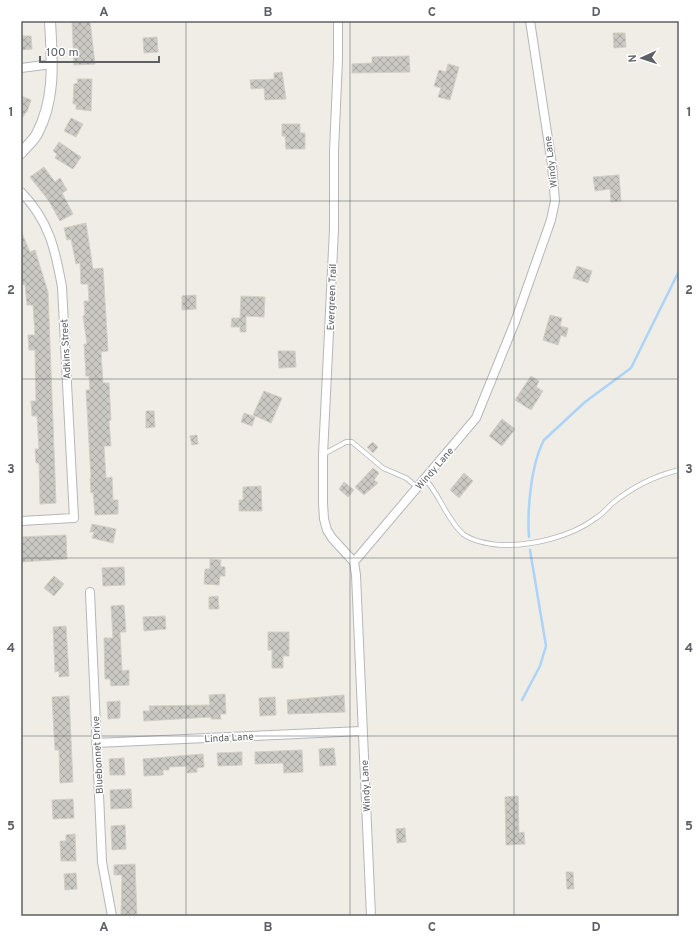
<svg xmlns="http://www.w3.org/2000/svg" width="700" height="937" viewBox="0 0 700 937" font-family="Overpass,sans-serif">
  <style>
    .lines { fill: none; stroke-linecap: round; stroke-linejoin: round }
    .stream { stroke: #acd3f9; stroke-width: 2.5 }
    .building { fill: url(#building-cross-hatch); stroke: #d3cfc4 }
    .service-casing { stroke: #b6b7bb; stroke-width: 5.5 }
    .minor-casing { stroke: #b6b7bb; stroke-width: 10 }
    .tertiary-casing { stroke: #b6b7bb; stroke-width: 12 }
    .service { stroke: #fff; stroke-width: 4 }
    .minor { stroke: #fff; stroke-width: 8 }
    .tertiary { stroke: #fff; stroke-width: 10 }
    .grid { fill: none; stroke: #5d6065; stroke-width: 1; stroke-opacity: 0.55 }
    .labels { text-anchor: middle; stroke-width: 3; stroke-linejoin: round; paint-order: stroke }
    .street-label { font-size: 10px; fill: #5d6065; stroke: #fff }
    .neatline { fill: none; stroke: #5d6065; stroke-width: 1.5 }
    .grid-label { font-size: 13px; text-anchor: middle; font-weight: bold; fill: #5d6065 }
  </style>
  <defs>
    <pattern id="building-cross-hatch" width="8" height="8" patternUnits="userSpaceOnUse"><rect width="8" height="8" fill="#cac8c2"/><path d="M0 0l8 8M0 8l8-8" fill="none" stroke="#a7a6a1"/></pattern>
  </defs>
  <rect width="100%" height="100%" fill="#efede6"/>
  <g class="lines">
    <path class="stream" d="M529,537C527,510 531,464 544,440L585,402L631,368L679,271
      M522,700L540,666L546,646L530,550"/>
  </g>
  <path class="building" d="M72,21H90L95,64L74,65Z
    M613,33H625L626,47L614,48Z
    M21,36H31L32,49L21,50Z
    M157,37L158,52L144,53L143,38Z
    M409,56L410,72L352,73V64L372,63V57Z
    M448,64L459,67L450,100L438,97L441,88L434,86L439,70L446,72Z
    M282,72L286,99L265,100L264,88L251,89L250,80L274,79V73Z
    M77,79H92L91,111L76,109V104H73L74,84L78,83Z
    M21,96L31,100L27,112H26L21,120Z
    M71,118L83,124L76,137L64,131Z
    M282,124H300V133H305V149H286L285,136H282Z
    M59,142L81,157L73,169L55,158L57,154L53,151Z
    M44,167L55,182L60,178L67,190L62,193L73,214L60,221L49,201L30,177Z
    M619,175L621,201L611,202L610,189L595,191L593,177Z
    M86,223L93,269L103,268L108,351L101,352L103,383H109L111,420L109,421L111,446H104L106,478L112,477L113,500H118V514L95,515L93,492L91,493L90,478H91L86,390H90L89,376H86L84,344H87L83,316L85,315L84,301H89L88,284H81L80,263L76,264L71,239L67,240L64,228Z
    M21,231L30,252L35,250L48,292L56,503L40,504L39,463H36L35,449H39L37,416H32L31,401H36L35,350H29L28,335H35L33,305H27L25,284L21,285Z
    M577,266L592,271L588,283L573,278Z
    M196,295V309L182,310V296Z
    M241,296L265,297L264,317L246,316V332H240V327H231L232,318H240Z
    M550,315L562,318L560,326L568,328L566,337L561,335L558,345L543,340Z
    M278,351H295L296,367L279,368Z
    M531,376L539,381L536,387L543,391L531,410L515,400Z
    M264,391L282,398L271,423L253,415Z
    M146,411H154L155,427L146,428Z
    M244,413L255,417L252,426L241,422Z
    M502,419L515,429L502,446L489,436Z
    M197,435L198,444L192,445L190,436Z
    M373,442L378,447L373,453L367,447Z
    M373,468L379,473L374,480L378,483L364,495L355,487Z
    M464,473L473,481L459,498L450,490Z
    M344,482L354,490L348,497L339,489Z
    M261,486L262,511H239V500H243V487Z
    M92,524L116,529L113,543L92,538L94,532H90Z
    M66,535L67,559L21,562V537Z
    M210,559L221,560L220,566L225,567V576H220L219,585L204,584L205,569H210Z
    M124,567L125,585L103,586L102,568Z
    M54,576L64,584L54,596L44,588Z
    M218,596L219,609H209V597Z
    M124,605L126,632H120L122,671L129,670V685L111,686L110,679H105L104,638H113L111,606Z
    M165,616L166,629L144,631L143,617Z
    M66,626L69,676L59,677V671L55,672L53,627Z
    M268,632H289V656H283V668H272V650H268Z
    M225,694L226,714H220L221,719H211V717L144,721L143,711H150L149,706L210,705L209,695Z
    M344,695L345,712L288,714L287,700Z
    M69,696L73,782L60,783L59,750H55L52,697Z
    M275,697L276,715L260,716L259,698Z
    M120,701V718L108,719L107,702Z
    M334,748L336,765L320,766L319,749Z
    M302,750L303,772L284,773L283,763L255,764V752Z
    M242,752V765L218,766L217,753Z
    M203,754L204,767L197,768V772L187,773V766L169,767V770H163V775L144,776L143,759Z
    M124,758L125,775H110L109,759Z
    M131,789L132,808L111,809L110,790Z
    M518,796L519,833L524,832L525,844L506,845L505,797Z
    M73,799L74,818L53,819L52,800Z
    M125,825L126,849L112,850L111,826Z
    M405,828L406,842L397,843L396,829Z
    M75,834L76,861H61L60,841H66V835Z
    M135,864L137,916H121L122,875H114V865Z
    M566,872H573L574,889H567Z
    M76,873L77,889L65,890L64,874Z"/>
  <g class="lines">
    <g class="service-casing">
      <path id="service" d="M324,454L346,442H352L383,468L406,478L416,486
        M425,479C440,495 447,520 463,534C474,542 488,544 501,545C531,546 571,537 596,518C603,514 608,507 614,502C634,486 654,476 679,470"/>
    </g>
    <g class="minor-casing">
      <path id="minor" d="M338,21V59L334,151V229L323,455V503L324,519L327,530L332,538L354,562
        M21,68L52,64
        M21,192C49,221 55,248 62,287L74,518L21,521
        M90,592L102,862L112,916
        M96,743L362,731
        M371,916L356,575L354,562L476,418L515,322L551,220L555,201L552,165L530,21"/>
    </g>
    <g class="tertiary-casing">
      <path id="tertiary" d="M21,153C26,147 33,141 37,134C56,98 52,60 50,21"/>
    </g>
    <use href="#service" class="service"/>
    <use href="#minor" class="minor"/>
    <use href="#tertiary" class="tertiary"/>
  </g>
  <path class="grid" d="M186,21V916M350,21V916M514,21V916M21,201H679M21,379H679M21,558H679M21,736H679"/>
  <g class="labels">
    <g class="street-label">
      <text transform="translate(550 162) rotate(-97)" y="4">Windy Lane</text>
      <text transform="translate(331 297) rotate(-88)" y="4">Evergreen Trail</text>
      <text transform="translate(65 349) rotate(-93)" y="4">Adkins Street</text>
      <text transform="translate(434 468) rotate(-49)" y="4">Windy Lane</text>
      <text transform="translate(229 737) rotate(-3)" y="4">Linda Lane</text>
      <text transform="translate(97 755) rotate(-93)" y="4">Bluebonnet Drive</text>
      <text transform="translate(365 786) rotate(-93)" y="4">Windy Lane</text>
    </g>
  </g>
  <rect width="700" height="937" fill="none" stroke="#ffffff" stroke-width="44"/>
  <g transform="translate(642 58) rotate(267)" stroke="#ffffff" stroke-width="3" paint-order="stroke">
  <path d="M0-3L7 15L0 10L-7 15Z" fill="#5d6065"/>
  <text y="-6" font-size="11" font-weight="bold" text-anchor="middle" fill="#5d6065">N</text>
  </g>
  <path d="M40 56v6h119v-6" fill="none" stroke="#5d6065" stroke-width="2"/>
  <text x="46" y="56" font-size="12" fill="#5d6065" stroke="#ffffff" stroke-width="3" paint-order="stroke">100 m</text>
  <rect x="22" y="22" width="656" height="893" class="neatline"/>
  <g class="grid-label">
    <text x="104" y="16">A</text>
    <text x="268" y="16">B</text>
    <text x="432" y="16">C</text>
    <text x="596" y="16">D</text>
    <text x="11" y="116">1</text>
    <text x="689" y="116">1</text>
    <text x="11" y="294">2</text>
    <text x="689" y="294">2</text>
    <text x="11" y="473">3</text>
    <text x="689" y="473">3</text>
    <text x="11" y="652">4</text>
    <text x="689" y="652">4</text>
    <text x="11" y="830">5</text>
    <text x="689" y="830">5</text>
    <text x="104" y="931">A</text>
    <text x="268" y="931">B</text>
    <text x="432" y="931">C</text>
    <text x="596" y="931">D</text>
  </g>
</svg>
